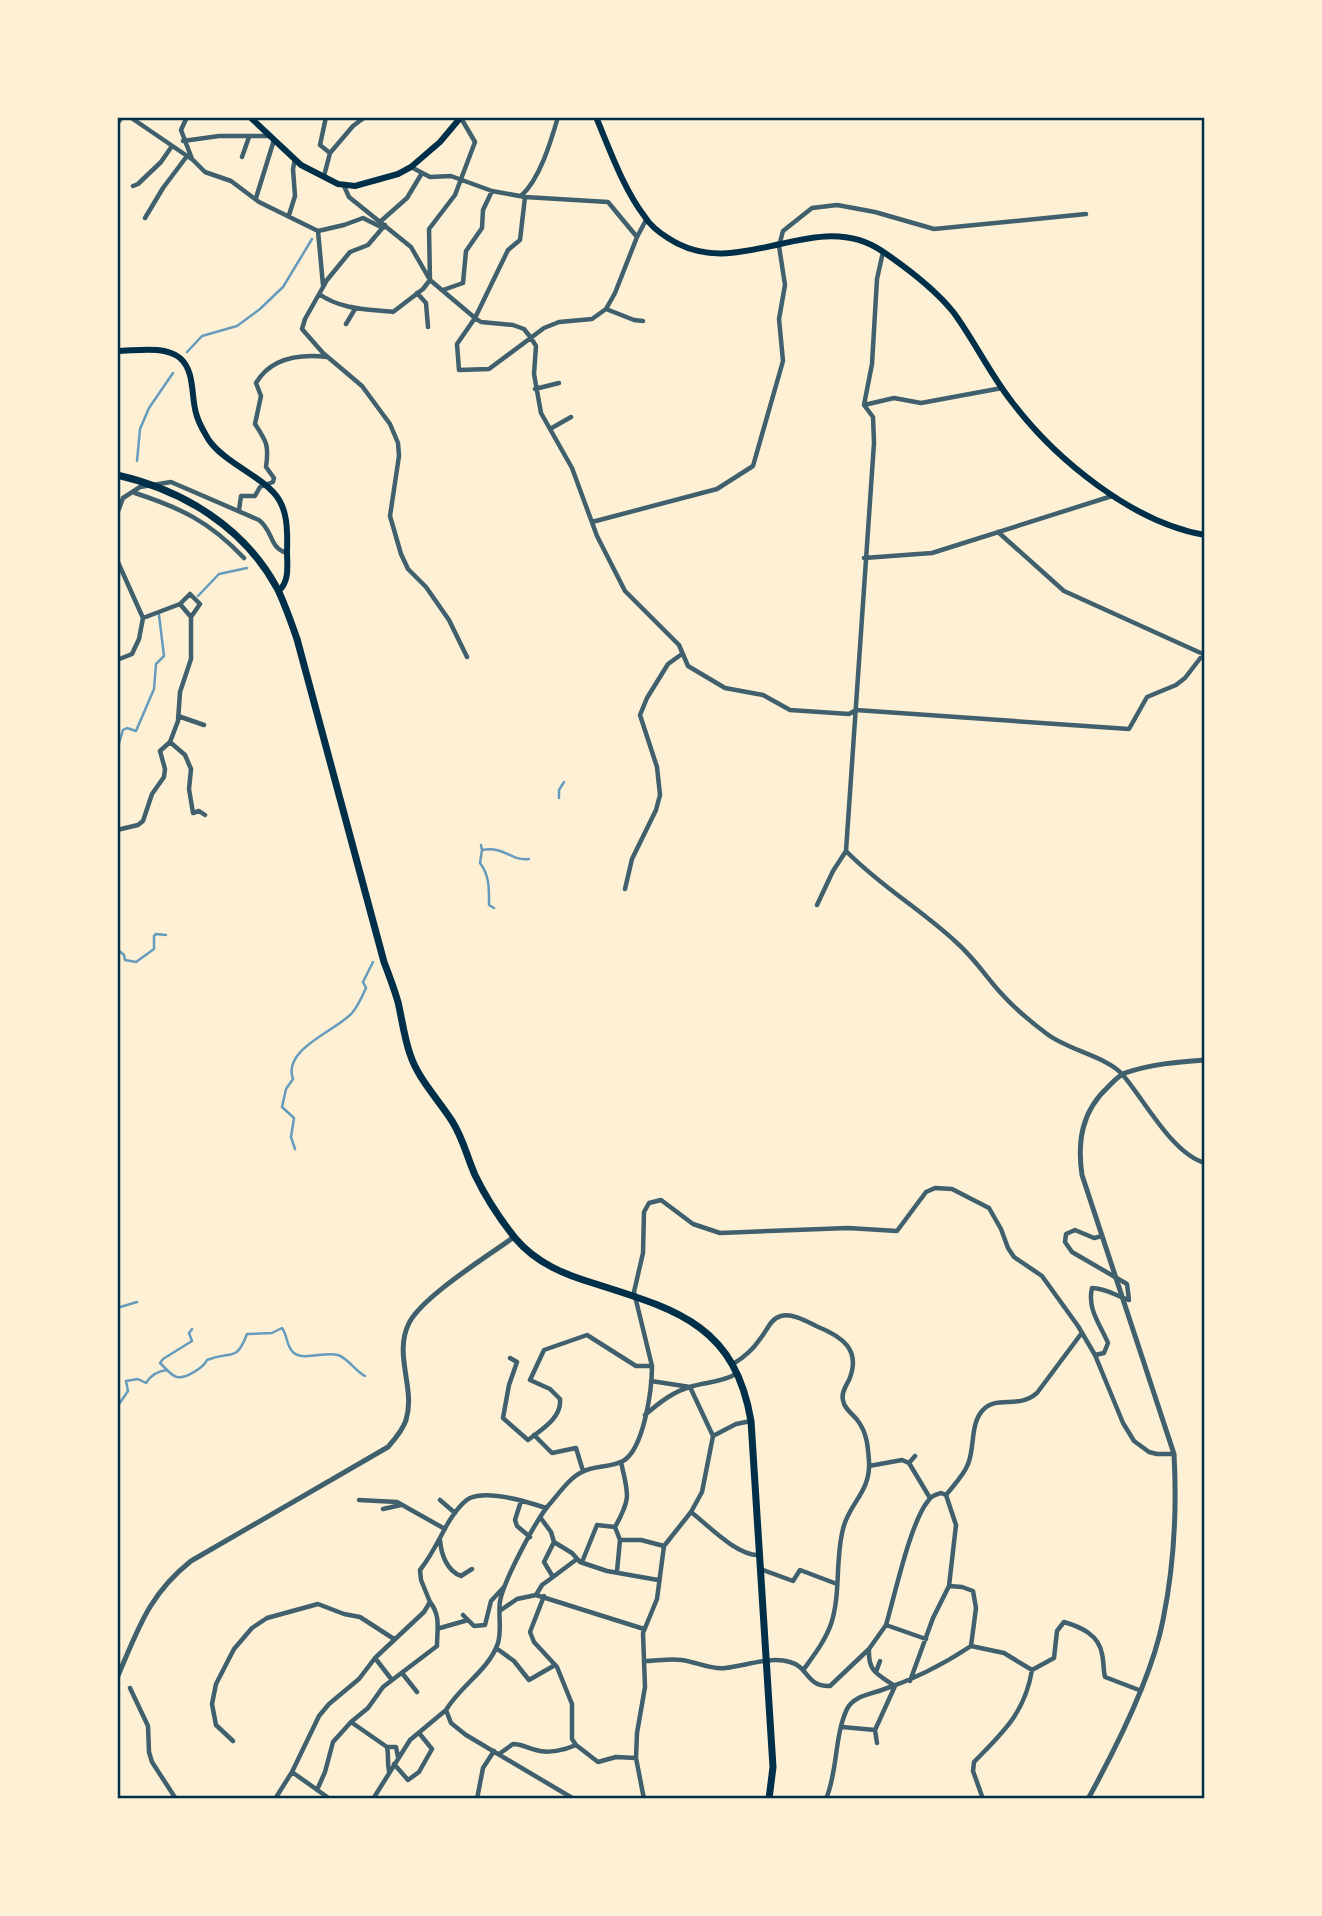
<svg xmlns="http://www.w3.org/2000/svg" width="1322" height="1916" viewBox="0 0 1322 1916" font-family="Merriweather,serif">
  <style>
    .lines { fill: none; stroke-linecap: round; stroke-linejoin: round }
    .stream { stroke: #669bbc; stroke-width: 2.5 }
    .minor { stroke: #3f606c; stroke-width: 4.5 }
    .tertiary { stroke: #3f606c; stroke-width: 5 }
    .secondary { stroke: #003049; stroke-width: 6 }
    .trunk { stroke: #003049; stroke-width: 7 }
    .neatline { fill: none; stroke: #003049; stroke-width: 2.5 }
  </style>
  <rect width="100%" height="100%" fill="#fdf0d5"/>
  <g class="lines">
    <path class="stream" d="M187,352L202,336L237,326L260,309L283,287L312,239
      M137,461L140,429L149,408L173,373
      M198,596L219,574L247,568
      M117,750L123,730L127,728L136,731L154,689L156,664L164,656L159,615
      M559,798V790L564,782
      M481,845L482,850C506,846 509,861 529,859
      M482,850L480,863C490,876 489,890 489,905L494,908
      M117,949L124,955L125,960L136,962L154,949V936L156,934L166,935
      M295,1149L291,1137L294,1118L282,1107L286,1089L293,1079C282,1049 336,1031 352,1013C358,1006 362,997 366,988L363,982L373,962
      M117,1308L137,1302
      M167,1370L160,1363L163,1359L192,1341L189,1333L192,1329
      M117,1407L128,1391L126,1381L138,1379L146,1383C151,1375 157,1371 167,1370C170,1373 173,1376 177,1377C186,1379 204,1367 207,1360C232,1350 236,1363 247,1334L272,1333L282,1328C288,1336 286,1347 294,1353C304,1361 326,1351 338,1355C349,1359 355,1371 365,1376"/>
    <path class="minor" d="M130,117L193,160L205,172L231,181L259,202L318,231L323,285
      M187,117L181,130L192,159
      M117,124L122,117
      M183,141L219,136H269
      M330,153L353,126L365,117
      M242,157L249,137
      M411,167L430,177L451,176L492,191L525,197L608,202L637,237L646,220
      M324,176L330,153L320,145L326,117
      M133,186L138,184L161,162L172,146
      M344,186L349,197L411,247L430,280L475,318L481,322L513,325L524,329L531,338L536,346L534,374L541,413L572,468L597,536L625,591L679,645L688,666L725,688L763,695L790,710L849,714L856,710L1129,729L1147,697L1176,685L1185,678L1205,652
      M521,196C540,179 551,141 558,117
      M525,197L520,240L508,250L475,318L457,344L459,370L489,369L544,328L559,322L592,319L606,309L615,293L637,237
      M256,198L274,140
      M289,215L295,196L293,169L295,159
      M145,218L163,188L187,156
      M381,221L407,198L422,173
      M385,225L368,245L350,252L327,280L305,319L302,329L323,353L362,386L390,424L398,443L399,456L390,516L401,554L408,569L426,587L449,620L467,657
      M318,231L344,225L363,218L383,228
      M443,290L463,283L466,251L482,228L483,210L492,191
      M417,293L426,303L428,327
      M319,294C342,310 367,309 393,312L423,289L430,280L429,229L455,195L475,142L461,118
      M606,309L634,320L643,321
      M346,324L355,309
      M535,389L559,383
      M864,405L894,398L921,403L1002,388
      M550,429L571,417
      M135,493C181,508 210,522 244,558
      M239,510L241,496H255L260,487L273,482L274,478L266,467C269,446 267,442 255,424L261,396L256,383C271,358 300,354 327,357
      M117,514L123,498L140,487L171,482L259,520C274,532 269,548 287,553
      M592,522L717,489L753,466L783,361L779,319L785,285L779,246L783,231L812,208L837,205L875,212L934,229L1086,214
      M998,532L1064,591L1203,654
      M864,558L932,553L1112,496
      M117,560L143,618L139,639L132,654L117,660
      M143,618L180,604L191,617
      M178,716L204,725
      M170,742L185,755L191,769L189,789L193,813L199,811L205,815
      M117,830L138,825L143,821L152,794L164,777L165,769L160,751L170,742L178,721L180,692L191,659V617L200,604L190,594L180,604
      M846,851C880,886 922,910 957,943C973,957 985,975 999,991C1013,1007 1031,1022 1047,1034C1068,1050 1107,1057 1122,1074C1144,1099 1172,1154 1205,1163
      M625,889L632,859L656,810L660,795L657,767L640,715L647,698L668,664L682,654
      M817,905L833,871L846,851L874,443L873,417L864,405L872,364L877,279L883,252
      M1095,1355L1104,1353L1108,1343C1100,1324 1087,1309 1092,1288C1106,1288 1116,1296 1129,1300L1127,1284L1072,1252L1065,1242L1066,1234L1075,1230L1094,1238L1102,1236
      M510,1358L517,1362L509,1385L503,1418L528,1440C541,1430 562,1418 560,1399L550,1389L530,1380L544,1350L587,1335L636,1366H652
      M733,1364C743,1358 754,1348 760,1339C767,1331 770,1319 781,1316C792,1313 806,1321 816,1326C841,1336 862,1349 849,1380C846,1386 841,1393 843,1400C844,1409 853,1414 858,1421C867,1433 868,1447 869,1461C871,1492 849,1503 843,1529C835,1560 841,1594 831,1624C825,1641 814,1655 804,1669
      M651,1381L690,1387L713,1436
      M645,1415C660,1402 674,1391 693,1386C708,1382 722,1382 736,1374
      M534,1435L552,1453L576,1448L583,1471
      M909,1463L915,1456
      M869,1466L902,1460L909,1463L930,1498
      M946,1495C953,1486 964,1475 968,1464C975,1448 970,1425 982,1411C997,1394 1017,1410 1037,1393L1081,1334
      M359,1500L397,1502L445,1529
      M440,1500L455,1513
      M521,1501L515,1520L517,1526L530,1537
      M383,1509L401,1505
      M691,1512C709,1526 737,1556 759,1555
      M540,1517L551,1532L554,1542L572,1553L580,1562L607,1571L658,1580
      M615,1527C632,1497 628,1494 621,1462
      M440,1540C441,1554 447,1571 461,1576L472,1569
      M620,1540H641L664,1546
      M582,1562L597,1525L615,1527L620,1540L617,1571
      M760,1569L793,1581L800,1570L837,1584
      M553,1577L577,1559
      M949,1586L962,1587L973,1591L976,1608L971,1646
      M536,1595L542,1585L553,1577L544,1562L554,1542
      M544,1596L530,1632L534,1642L557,1667L572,1704V1739L576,1745L598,1762L616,1757L636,1758
      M501,1610L517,1599L536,1595L644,1629
      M463,1615L474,1626L485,1625L491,1601L504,1587
      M886,1625L926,1639
      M440,1628L468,1620
      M496,1648L514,1661L529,1680L555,1665
      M869,1649C868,1672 877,1674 895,1686L875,1730L877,1743
      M375,1658L392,1680
      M644,1661C656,1661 670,1658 682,1660C696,1662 712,1670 725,1668C745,1666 770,1656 790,1662C809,1667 806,1687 830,1686L869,1649L886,1625C895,1595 910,1523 928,1501C931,1496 935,1495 941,1493L946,1495L956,1525L949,1586L933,1618L910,1681
      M1032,1670L1054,1658L1057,1631L1064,1622C1081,1627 1099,1635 1102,1654C1104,1662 1103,1669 1105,1677L1139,1690
      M876,1672L880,1661
      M402,1673L417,1692
      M130,1688L148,1726L149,1752L152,1762L176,1799
      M351,1722L368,1708L383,1687L437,1646C437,1629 441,1616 430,1602
      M842,1727L875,1730
      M233,1741L216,1725L212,1704L216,1684L234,1649L252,1628L267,1618L318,1604L344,1614L360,1617L394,1639
      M387,1747H396L398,1757
      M499,1754L513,1744C522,1744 527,1748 536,1750C548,1754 565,1750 576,1745
      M394,1764L408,1780L419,1772L432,1749L419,1733
      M292,1772L330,1799
      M317,1790L325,1772L333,1742L351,1722L387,1747C389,1756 387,1762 389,1771
      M275,1799L292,1772L319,1716L329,1704L359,1679L375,1658L424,1612L430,1602L421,1580L420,1570C432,1555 439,1539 448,1523C453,1515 462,1502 470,1498C488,1490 528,1502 546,1508
      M373,1799L410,1740L446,1710
      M477,1799L483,1768L494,1751
      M574,1799L466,1735L451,1723L446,1710C460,1686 489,1670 498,1643C502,1629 498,1615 500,1601C504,1580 535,1522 548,1506C558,1495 569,1478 582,1472C594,1465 610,1468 623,1461C644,1449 652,1389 652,1366L634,1292L643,1253L644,1212L649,1203L661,1200L693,1224L720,1233L848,1228L897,1231L926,1192L935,1188L952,1189L989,1208L1001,1229L1008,1248L1014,1257L1042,1276L1078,1326L1095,1355L1123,1423L1134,1441L1149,1452L1157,1454H1174
      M644,1799L636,1758L637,1733L645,1687L643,1633L657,1599L664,1546L691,1512L702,1492L713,1436L736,1424L751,1421
      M826,1799C838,1771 834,1737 847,1709C853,1697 867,1695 879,1691C913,1680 941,1666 971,1646L1004,1653L1032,1670C1025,1713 1003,1732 974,1762L973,1771L983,1799"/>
    <path class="tertiary" d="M117,1678C138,1630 148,1595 191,1561L388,1447C395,1439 403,1430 406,1420C416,1388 393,1355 409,1323C423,1296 488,1256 514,1237
      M1088,1799C1116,1748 1152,1677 1163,1620C1174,1566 1177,1509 1174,1454L1082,1175C1077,1141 1082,1111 1108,1087C1113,1082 1118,1076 1125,1073C1151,1064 1177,1062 1205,1060"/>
    <path class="secondary" d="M250,117L301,165L338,184L355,186L398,174L411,167L440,142L461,117
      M596,117C610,150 623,188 645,217C650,225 660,233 668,238C738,285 815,205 882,251C907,268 935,289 954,313C975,342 990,374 1012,402C1055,459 1133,523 1205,535
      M117,351C136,351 164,345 180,358C195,371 191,396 196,413C198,422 203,430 207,437C213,448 224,456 234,463C277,492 289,496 287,551C287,566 290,580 279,591"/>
    <path class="trunk" d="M117,475C183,490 244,527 277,588C285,604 291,622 297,639L384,962C389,975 394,988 398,1002C402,1019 404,1037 410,1054C418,1079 438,1099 452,1121C463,1138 467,1157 475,1175C485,1196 500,1219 515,1238C536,1263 565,1275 596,1284C678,1310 735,1326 751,1421L773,1767L769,1799"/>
  </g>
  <rect width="1322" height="1916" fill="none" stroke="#fdf0d5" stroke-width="238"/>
  <rect x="119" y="119" width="1084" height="1678" class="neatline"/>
</svg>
